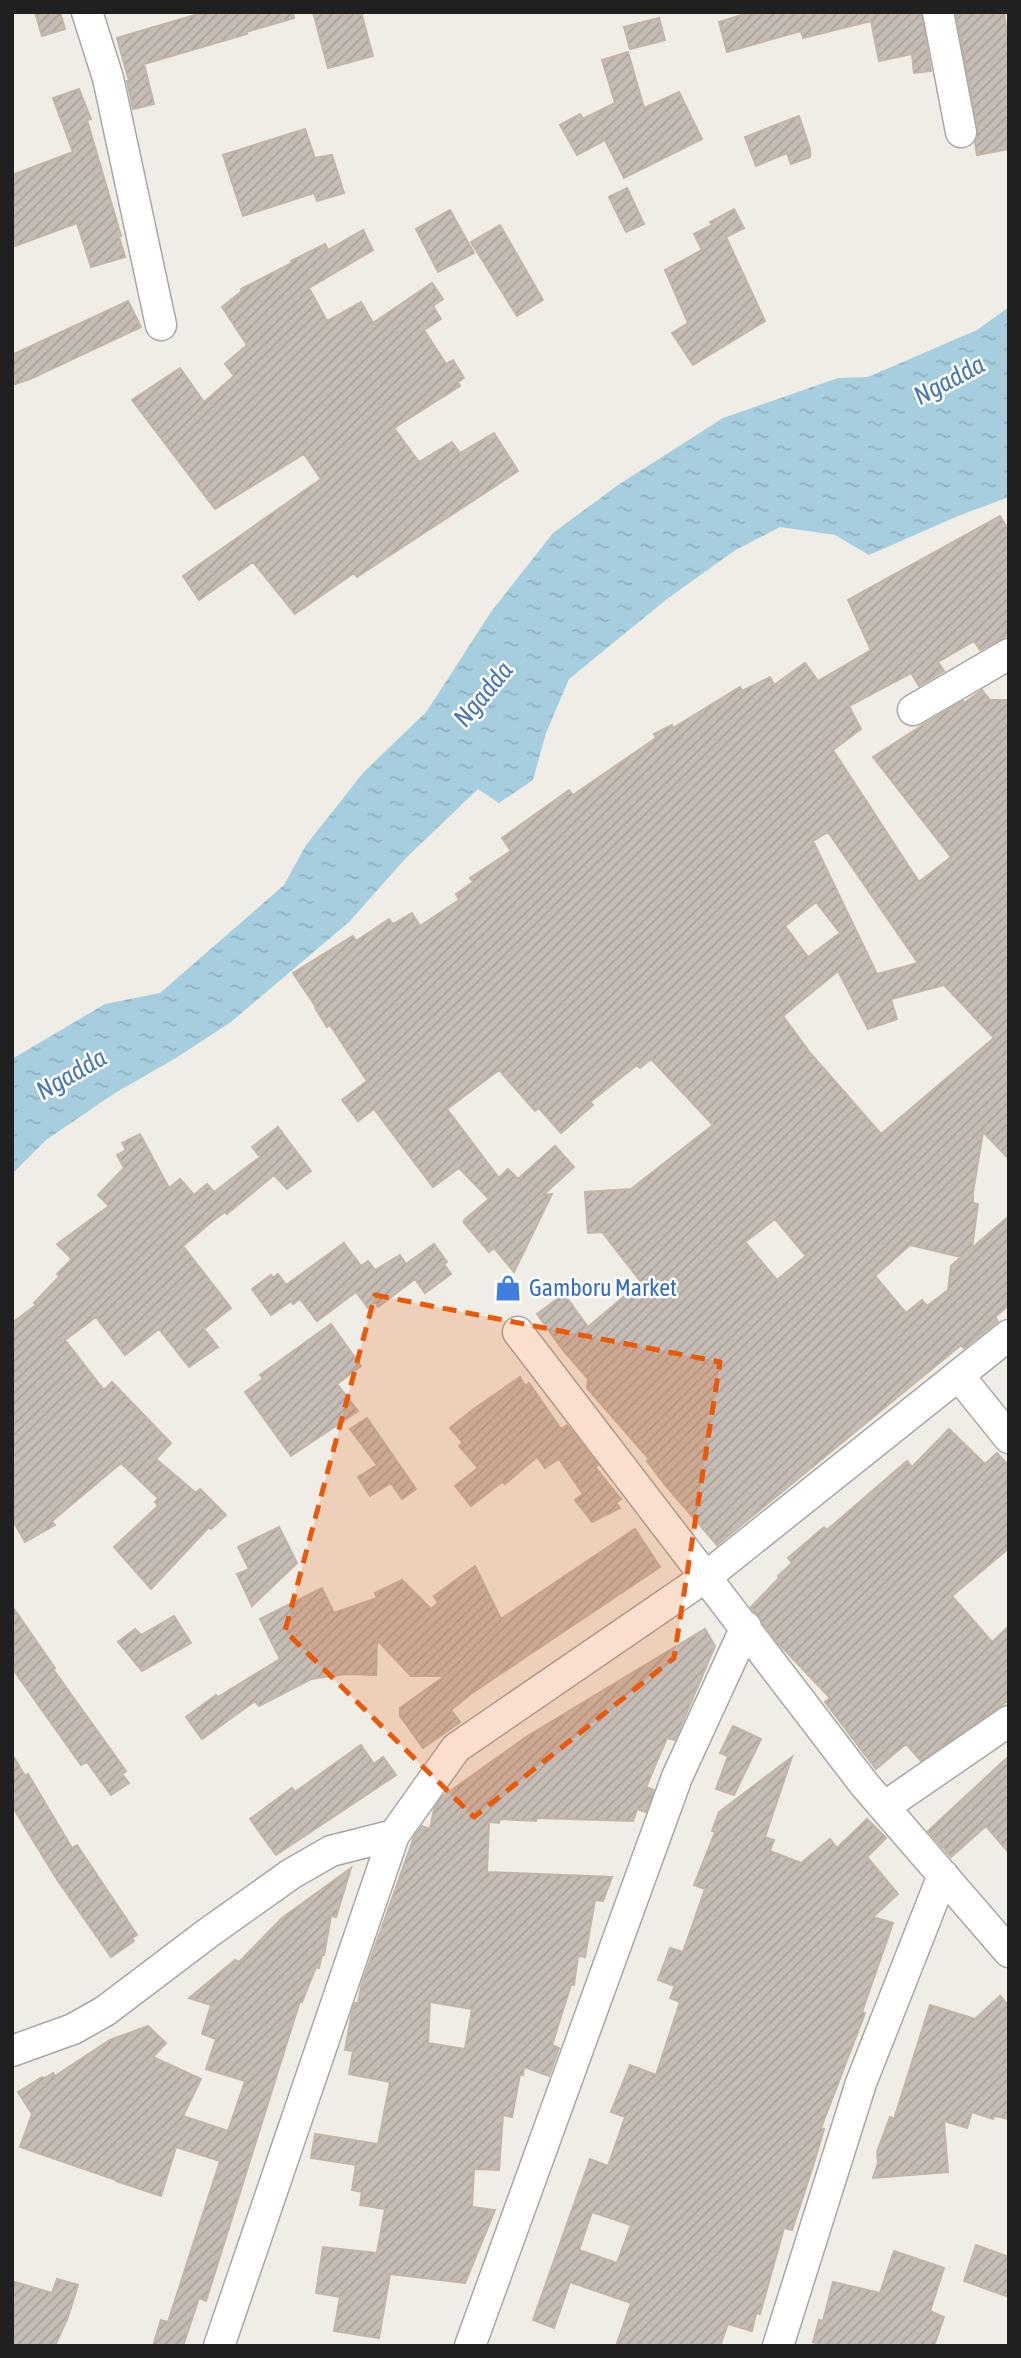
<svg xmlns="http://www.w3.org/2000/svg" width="1021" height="2358" viewBox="0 0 1021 2358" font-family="'Asap Condensed',sans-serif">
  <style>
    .water { fill: url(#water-ripples) }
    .building { fill: url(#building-hatch); stroke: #c2b5a8; stroke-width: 2; fill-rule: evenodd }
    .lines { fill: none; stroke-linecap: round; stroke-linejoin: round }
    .street-casing { stroke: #a7a7a7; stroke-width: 33 }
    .street { stroke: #fff; stroke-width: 30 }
    .marked { fill: #e8590c; fill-opacity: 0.2; stroke: #e8590c; stroke-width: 5; stroke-dasharray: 14 9; stroke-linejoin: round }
    .labels { text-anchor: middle; stroke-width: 5; stroke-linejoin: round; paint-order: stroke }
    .shop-label { font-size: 24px; fill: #366cbe; stroke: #fff; text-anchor: start }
    .water-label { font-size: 26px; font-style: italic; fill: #4a78b1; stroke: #fff }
  </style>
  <defs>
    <pattern id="water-ripples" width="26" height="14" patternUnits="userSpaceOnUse" patternTransform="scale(1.75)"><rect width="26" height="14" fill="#a6cede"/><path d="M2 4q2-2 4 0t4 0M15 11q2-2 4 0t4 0" fill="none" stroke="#8fb1be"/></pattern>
    <pattern id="building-hatch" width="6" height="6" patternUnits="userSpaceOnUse" patternTransform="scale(1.75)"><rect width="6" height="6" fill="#c5bdb5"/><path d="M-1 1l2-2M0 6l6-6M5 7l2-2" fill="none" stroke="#a9a29b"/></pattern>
  </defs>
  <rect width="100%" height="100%" fill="#f0ede6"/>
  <path class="water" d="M1009,307V497L958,516L869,555L835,535L780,527L734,551L667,599L569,679L546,733L533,780L499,803L478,789L405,859L349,922L231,1022L176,1058L115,1093L46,1140L12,1174V1059L105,1004L160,993L284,885L306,845L363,773L427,711L491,612L553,533L618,485L723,418L838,378L868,377L977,330Z"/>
  <path class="building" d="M35,12H60L65,29L42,36Z
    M205,12H293L294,18L246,32L247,34L144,64L154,104L133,109L127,81H129L117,38Z
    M313,12H361L373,56L328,68Z
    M751,12H921L931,71L914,73L912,54L879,61L871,21L803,38L801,31L727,52L719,22Z
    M977,12H1004L1009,49V149L977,155L975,142L978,129L956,15Z
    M659,18L665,40L630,49L624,27Z
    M628,52L644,108L679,92L702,139L624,178L605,140L577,155L560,125L580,114L583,119L615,103L602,60Z
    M79,89L91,119L87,120L121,236L119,237L125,257L91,267L77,223L12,247V175L73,152L53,98Z
    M799,116L810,149V157L791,164L787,153L756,166L745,137Z
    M305,129L315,158L332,155L344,193L317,201L314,193L243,216L223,155Z
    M627,188L644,224L626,232L609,197Z
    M734,209L744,228L726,237L765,321L693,365L672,333L688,323L665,270L702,250L694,234L712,225L710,222Z
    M450,210L474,253L438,272L416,229Z
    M500,225L543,300L517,316L471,242Z
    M363,230L373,250L309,288L327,321L361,302L373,323L432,283L443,299L433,306L441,319L424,330L446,364L453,360L464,378L458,382L460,386L394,428L419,462L452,442L460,453L494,433L518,471L357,577L354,573L295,614L253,562L199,600L183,576L321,479L304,454L215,509L132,400L180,368L204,402L234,376L225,364L247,345L222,307L242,291L241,289L292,263L291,261L325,244L328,250Z
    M128,301L141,327L30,379L12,385V355Z
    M1000,516L1009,531V635L980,650L974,641L938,662L944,671L919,686L911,673L849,706L861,729L833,750L919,882L951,857L873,757L921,726L963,701L964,703L982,690L990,700H1009V1159L983,1132L973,1192V1203L978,1204L972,1248L1009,1216V1305L995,1317L998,1321L964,1348L961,1345L717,1545L666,1486L647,1461L649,1459L587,1388L588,1379L562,1349L537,1314L564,1294L588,1327L641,1282L602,1232L588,1233L585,1192L631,1189L713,1125L651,1059L640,1068L637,1065L590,1102L593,1105L561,1133L539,1108L535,1111L499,1070L447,1109L499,1178L508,1169L518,1179L555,1146L574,1167L543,1195L552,1194L514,1272L494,1248L489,1252L464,1223V1220L489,1199L459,1168L433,1187L374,1109L358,1121L342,1100L367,1081L330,1025L327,1027L315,1008L316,1007L293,973L353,936L356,941L389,919L393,924L412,913L420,926L459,900L456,894L473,882L470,878L511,851L502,838L569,790L573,795L656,738L654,734L672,725L673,728L740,687L742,691L770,677L774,685L805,663L818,681L871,650L848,600ZM828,832L918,963L877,974L813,841ZM816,902L840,933L808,957L785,926ZM838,971L868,1029L897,1019L891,999L944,985L994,1038L881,1134L811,1054L783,1016ZM775,1219L806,1256L777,1280L745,1242ZM910,1245L961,1257L951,1266L948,1290L927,1306L922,1300L906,1313L875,1276Z
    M278,1127L311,1171L287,1189L274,1175L227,1214L225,1212L215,1219L183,1246L231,1308L204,1329L218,1347L189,1367L159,1329L125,1355L96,1317L65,1340L104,1390L112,1382L171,1443L156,1459L196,1493L200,1489L226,1515L211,1529L209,1527L151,1589L114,1547L158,1506L155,1502L158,1498L121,1463L52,1521L55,1525L25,1542L12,1519V1323L36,1305L34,1303L57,1279L59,1277L57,1274L72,1259L57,1244L109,1206L98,1195L124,1168L117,1155L126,1150L122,1143L140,1134L169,1188L180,1179L194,1195L207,1184L214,1192L260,1157L252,1147Z
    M344,1243L361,1266L368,1261L375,1270L400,1255L406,1264L434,1244L447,1262L444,1264L451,1274L425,1293L415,1279L378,1307L375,1302L368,1308L356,1292L317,1321L300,1299L293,1304L291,1301L271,1315L252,1289L271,1275L273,1278L278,1274L286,1285Z
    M331,1324L361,1366L337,1384L358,1411L291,1456L245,1392L263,1379L260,1375Z
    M520,1377L525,1386L529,1383L561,1429L567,1425L598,1465L595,1467L621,1499L616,1503L620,1508L592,1522L575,1500L583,1494L559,1459L545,1468L537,1457L505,1484L502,1482L471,1506L455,1486L478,1468L459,1446L463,1443L450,1428L475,1408Z
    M367,1418L416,1489L402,1499L391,1483L370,1496L358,1477L377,1465L350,1429Z
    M949,1429L985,1464L997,1453L1009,1466V1548L952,1596L992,1642L1009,1626V1700L921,1761L906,1744L876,1769L825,1702L830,1698L778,1643L751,1607L779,1578L778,1576L792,1563L788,1558L824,1527L827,1530L907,1461L912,1467Z
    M279,1527L297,1563L252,1606L237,1574L249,1569L238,1547Z
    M635,1529L660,1567L472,1693L451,1710L460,1722L423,1748L400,1716V1708L445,1676H411L377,1640L376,1675L346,1674L311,1679L259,1706L255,1701L202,1739L186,1717L216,1695L218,1697L280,1659L260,1619L322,1588L334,1613L377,1598L375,1593L402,1580L431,1609L438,1603L434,1596L475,1566L501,1619Z
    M12,1606L46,1655L55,1668L53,1669L126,1771L122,1774L129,1783L111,1795L87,1762L81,1765L12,1668Z
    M174,1616L191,1643L142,1671L118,1642L135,1629L141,1635Z
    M705,1629L715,1646L675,1740L667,1738L646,1787L654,1790L646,1812L637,1809L633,1821L536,1818V1821L500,1819L499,1823L489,1822L487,1872L612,1877L603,1901L595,1900L585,1957L578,1956L574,1985H571L552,2045L559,2048L549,2076L524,2067L523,2075L520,2074L512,2117L503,2115L499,2170L474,2169L472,2207L495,2210L465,2283L390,2274L379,2338L334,2331L340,2297L316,2293L323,2247L377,2253L385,2209L360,2205L362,2192L352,2190L356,2165L311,2158L315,2134L378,2144L390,2082L349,2074L353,2051L345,2050L352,2011L355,2003H358L362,1983L414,1837L422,1826L430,1829L434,1809L442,1797L526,1737ZM430,2002L472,2009L465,2049L428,2043Z
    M733,1726L761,1739L734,1795L716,1789L728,1756L720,1753Z
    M361,1745L374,1764L383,1757L396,1775L276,1855L250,1819L292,1788L295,1792Z
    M12,1754L25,1776L28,1774L72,1848L77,1845L137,1935L132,1938L134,1941L111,1957L56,1878L12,1806Z
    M1009,1756V1853L986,1826L951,1857L928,1831Z
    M792,1757L765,1837L774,1840L770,1851L801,1863L830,1839L837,1848L867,1819L886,1838L867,1857L898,1894L873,1917L893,1923L862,2012L865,2013L821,2128L824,2129L814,2163L792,2230L784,2228L760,2314L756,2313L752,2331L728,2324L720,2346H616L631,2303L570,2282L554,2328L533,2320L590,2159L608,2166L625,2117L611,2112L630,2065L656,2075L680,2002L670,1998L675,1986L658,1980L670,1948L683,1952L705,1889L694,1885L715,1832L712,1831L719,1812ZM592,2212L631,2225L617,2263L579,2250Z
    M351,1868L336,1917L331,1916L324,1955H322L319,1968L316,1967L302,2002L300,2001L206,2301L199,2298L183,2346H153L161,2320L168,2322L220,2161L176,2147L161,2196L116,2181V2180L20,2147L32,2114L18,2092L42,2077L45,2078L53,2073L55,2076L110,2040L148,2026L166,2043L153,2057L201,2079L183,2116L228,2131L245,2081L206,2069L216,2039L202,2034L211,2005L189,1998L235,1960L239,1962L282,1918Z
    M1000,1996L1009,2006V2119L994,2116L993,2119L972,2112L967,2128L944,2121L948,2172L873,2178L878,2163L877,2152L890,2117L894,2119L930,2005L975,2019Z
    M976,2245L1009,2257V2297L964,2281Z
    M894,2251L944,2268L930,2311L944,2317L934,2346H825L813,2342L819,2320L823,2321L833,2282L880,2293Z
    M57,2279L78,2285L68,2317L55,2346H12V2281L52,2293Z"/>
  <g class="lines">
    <g class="street-casing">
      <path id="street" d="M87,12L108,78L161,325
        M938,12L961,132
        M913,710L1009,654
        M518,1332L864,1784L1009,1952
        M959,1376L1009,1438
        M884,1807L1009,1721
        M12,2051L73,2029L105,2011L208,1933L291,1874L331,1851L394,1835
        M219,2346L394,1835L456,1748L707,1576L1009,1335
        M470,2346L677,1777L746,1627
        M778,2346L861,2083L943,1875"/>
    </g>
    <use href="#street" class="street"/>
  </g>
  <path class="marked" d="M375,1295L720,1362L674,1658L474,1817L285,1631Z"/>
  <defs>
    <g id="shop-bare" transform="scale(2.1)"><path d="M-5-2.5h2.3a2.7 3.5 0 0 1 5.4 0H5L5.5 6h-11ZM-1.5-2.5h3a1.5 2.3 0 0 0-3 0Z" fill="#3f7fe0" stroke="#fff" stroke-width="2.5" paint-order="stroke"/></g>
  </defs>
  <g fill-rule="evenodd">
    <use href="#shop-bare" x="508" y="1288"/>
  </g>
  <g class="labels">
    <g class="shop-label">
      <text x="529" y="1296">Gamboru Market</text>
    </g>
    <g class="water-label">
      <text transform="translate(949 380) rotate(-28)" y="9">Ngadda</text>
      <text transform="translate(483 694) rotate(-50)" y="9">Ngadda</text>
      <text transform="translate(71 1074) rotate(-30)" y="9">Ngadda</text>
    </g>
  </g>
  <rect width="1021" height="2358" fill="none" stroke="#202020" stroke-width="28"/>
</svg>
